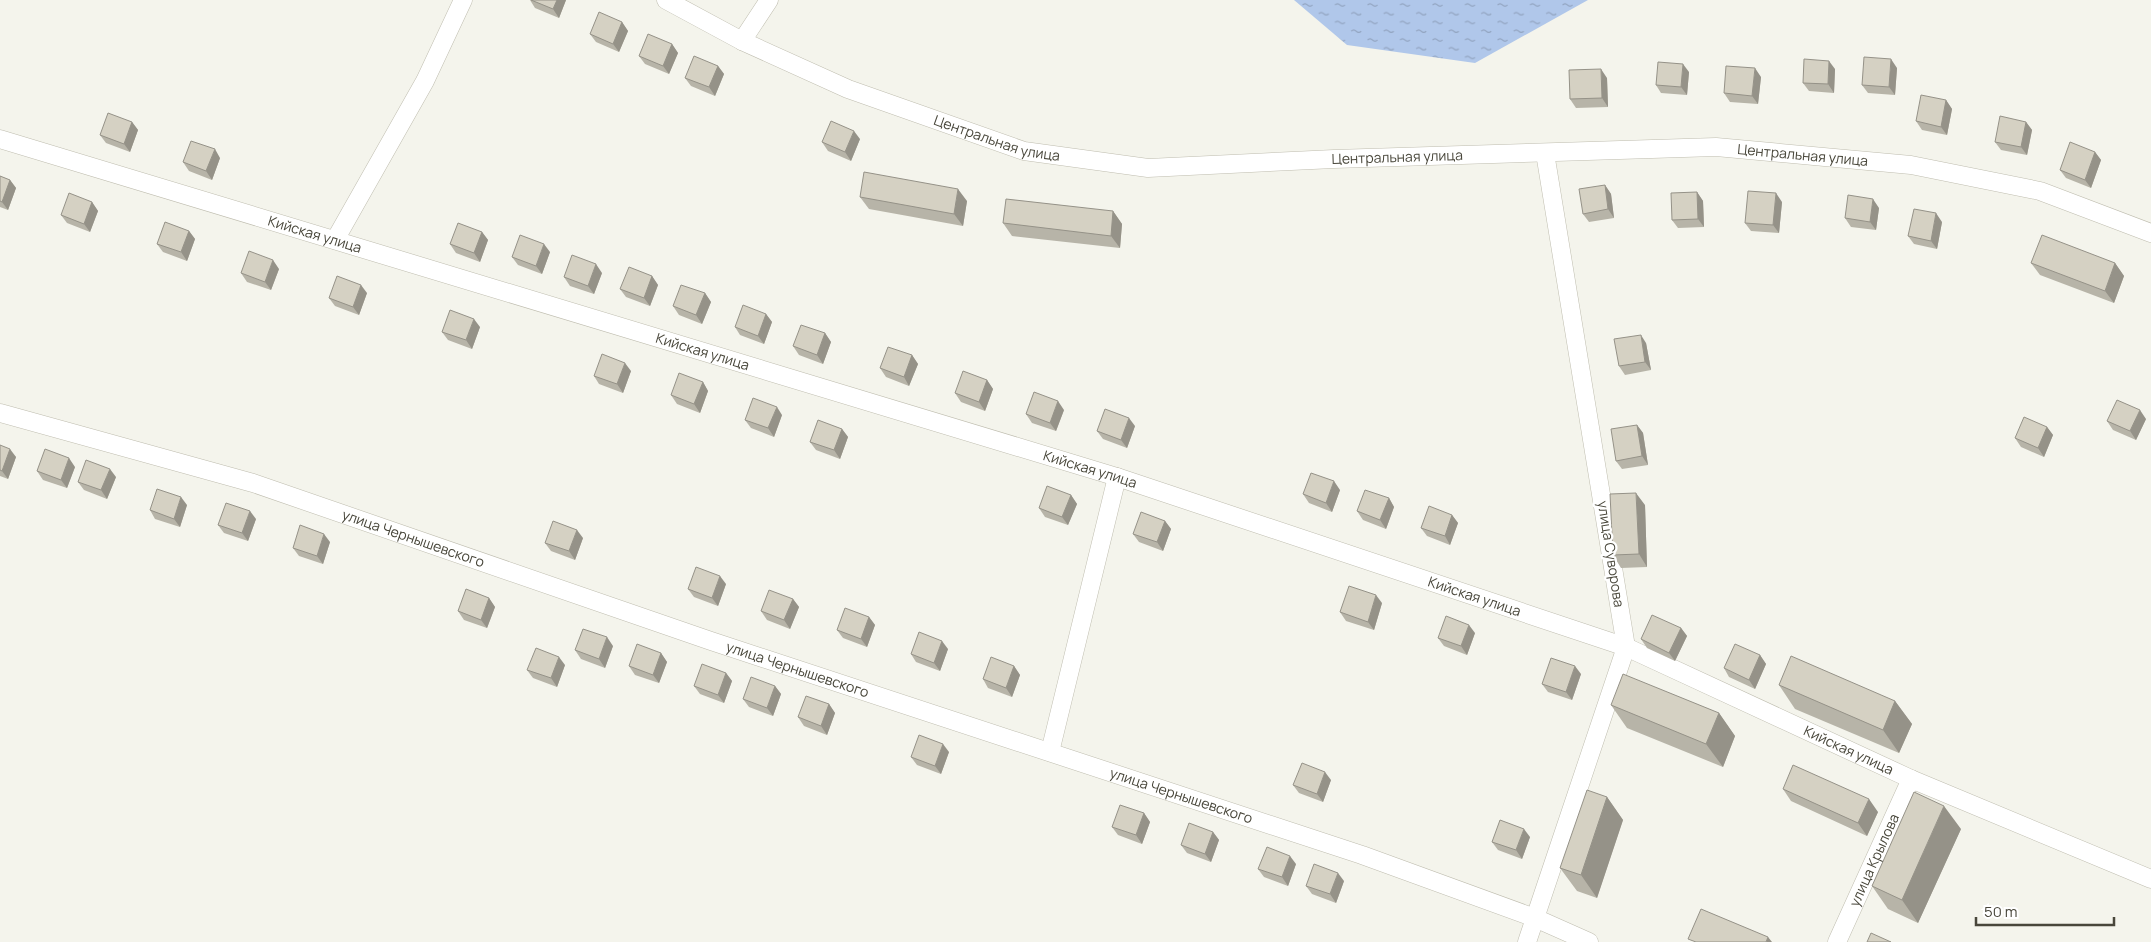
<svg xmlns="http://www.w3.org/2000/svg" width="2151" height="942" viewBox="0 0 2151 942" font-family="Manrope,sans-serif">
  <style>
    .water { fill: url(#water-ripples) }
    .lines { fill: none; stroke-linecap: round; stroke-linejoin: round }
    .street-casing { stroke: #bfbdaf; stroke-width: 19 }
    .street { stroke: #fff; stroke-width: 18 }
    .wall { fill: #b7b4a8 }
    .shaded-wall { fill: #959288 }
    .building { fill: #d5d1c3; stroke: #959288 }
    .labels { text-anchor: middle; stroke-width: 4.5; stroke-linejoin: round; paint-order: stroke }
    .street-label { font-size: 14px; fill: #48463a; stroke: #fff }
  </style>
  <defs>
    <pattern id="water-ripples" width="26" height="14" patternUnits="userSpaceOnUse" patternTransform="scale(1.25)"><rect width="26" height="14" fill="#b0c7ea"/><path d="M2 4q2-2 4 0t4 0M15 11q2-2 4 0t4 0" fill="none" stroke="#91a3bf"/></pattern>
  </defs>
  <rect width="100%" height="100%" fill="#f4f4ec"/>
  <path class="water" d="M1294,0H1588L1475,63L1347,45Z"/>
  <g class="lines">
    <g class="street-casing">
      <g id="street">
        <path id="s1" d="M666,0L742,41L848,89L1024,151L1148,168L1334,159L1716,147L1911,165L2040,191L2151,233"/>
        <path d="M742,41L769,0"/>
        <path id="s2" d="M0,139L1117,477L1626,647L1911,779L2151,879"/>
        <path d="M335,240L425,81L463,0"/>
        <path id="s3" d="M0,413L253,483L711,641L1362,855L1535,918L1589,942"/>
        <path d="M1050,752L1117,477"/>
        <path d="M1527,942L1626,647L1545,153"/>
        <path id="s4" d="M1837,942L1911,779"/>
      </g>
    </g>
    <use href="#street" class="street"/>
  </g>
  <path class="wall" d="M530,0H566L559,18L535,8Z
    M622,22L628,31L619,52L596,42L590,34Z
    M672,44L678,53L669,74L645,64L639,56Z
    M718,66L724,74L715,96L691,86L685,78Z
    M1897,68L1895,95L1868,93L1862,85Z
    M1835,69L1834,93L1809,91L1803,83Z
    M1689,72L1687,95L1661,93L1656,85Z
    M1761,77L1758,104L1730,102L1724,93Z
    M1607,78L1608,107L1576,108L1570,99Z
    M1946,100L1952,109L1947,135L1922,130L1916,121Z
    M132,122L138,130L130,152L106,143L100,135Z
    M2026,122L2032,130L2027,155L2001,150L1995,142Z
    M860,139L851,161L828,151L822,142Z
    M2095,152L2101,160L2091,188L2066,178L2060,170Z
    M220,158L212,180L189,171L183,162Z
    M0,176L10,180L16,188L8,210L0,207Z
    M1605,185L1611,194L1614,218L1589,222L1583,214Z
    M1697,192L1703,201L1704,227L1678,228L1672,220Z
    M860,197L967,201L963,226L869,209Z
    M92,202L98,211L90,232L67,223L61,215Z
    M1782,202L1779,233L1751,231L1745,223Z
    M1879,208L1876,230L1851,227L1845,218Z
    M1113,211L1122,224L1120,248L1012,236L1003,223Z
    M1942,222L1937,249L1914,244L1908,236Z
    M189,231L195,239L187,261L163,252L157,244Z
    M482,232L488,240L480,262L456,253L450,244Z
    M550,252L542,274L518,265L512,257Z
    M2031,263H2115L2124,276L2114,303L2040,275Z
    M279,269L271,290L247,282L241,273Z
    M602,273L594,294L570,286L564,277Z
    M652,276L658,285L650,306L626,297L620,289Z
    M367,293L359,315L335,306L329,298Z
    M705,293L711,302L702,324L679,315L673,306Z
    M766,314L772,322L764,344L740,335L735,327Z
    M480,327L472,349L448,340L442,332Z
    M825,333L831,342L823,364L799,355L793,346Z
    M1646,343L1651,370L1625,375L1619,366Z
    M912,355L918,364L909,386L886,377L880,368Z
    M631,371L623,393L599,384L594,376Z
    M987,380L993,389L985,411L961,402L955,393Z
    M703,382L708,391L700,413L677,404L671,395Z
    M1064,410L1056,431L1032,423L1026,414Z
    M782,415L774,437L751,428L745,420Z
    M2146,419L2136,440L2113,430L2107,421Z
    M1637,425L1643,433L1648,465L1622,469L1616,461Z
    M1135,426L1127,448L1103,439L1097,431Z
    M2047,427L2053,435L2044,457L2021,447L2015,438Z
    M842,429L848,437L840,459L816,450L810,442Z
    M0,445L16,457L8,479L0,476Z
    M75,467L67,488L43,480L37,471Z
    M116,477L107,499L84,490L78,482Z
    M1340,490L1332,512L1309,503L1303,494Z
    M1071,495L1077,504L1068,525L1045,517L1039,508Z
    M1389,498L1394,507L1386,529L1363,520L1357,511Z
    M187,505L180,527L155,519L150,510Z
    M1645,505L1647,567L1621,568L1613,555Z
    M1452,515L1458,523L1450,545L1427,536L1421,528Z
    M256,519L248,541L224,533L218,525Z
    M1165,521L1171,529L1163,551L1139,542L1133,534Z
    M583,538L575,560L551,551L545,543Z
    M330,542L323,564L299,556L293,548Z
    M726,584L718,606L694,597L688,589Z
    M489,598L495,607L487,628L464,620L458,611Z
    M793,599L799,607L790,629L767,620L761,611Z
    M1382,603L1374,630L1346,621L1340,612Z
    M869,617L875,625L867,647L843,638L837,630Z
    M1681,628L1687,636L1675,661L1647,648L1641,639Z
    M1475,633L1467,655L1444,646L1438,638Z
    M613,646L605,668L581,659L575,650Z
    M948,649L940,671L916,662L911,654Z
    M661,653L667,662L659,683L635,675L629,666Z
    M1760,655L1766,664L1755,689L1729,677L1724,668Z
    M565,665L557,687L533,678L527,670Z
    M1014,666L1020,675L1012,697L988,688L983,679Z
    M726,673L732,681L724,703L700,694L694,686Z
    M1581,674L1572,700L1548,692L1542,684Z
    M1779,685L1895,701L1912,724L1899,753L1795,709Z
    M775,686L781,694L773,716L749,707L743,699Z
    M829,704L835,713L827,735L804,726L798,717Z
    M1611,705L1719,713L1735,736L1723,767L1627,728Z
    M949,752L941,774L917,765L911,757Z
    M1331,780L1323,802L1299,793L1293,785Z
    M1783,789L1878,812L1867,836L1791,801Z
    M1607,797L1623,820L1597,898L1577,891L1560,868Z
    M1144,813L1150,822L1142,844L1118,835L1112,827Z
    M1961,829L1918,923L1888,909L1872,886Z
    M1213,832L1219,840L1211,862L1187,853L1181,845Z
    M1530,837L1522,859L1498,850L1492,842Z
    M1296,864L1288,886L1264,877L1258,869Z
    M1344,881L1336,903L1312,894L1306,886Z"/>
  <path class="shaded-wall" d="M557,0H566L559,18L553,9Z
    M622,22L628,31L619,52L613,44Z
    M672,44L678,53L669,74L663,66Z
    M1891,59L1897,68L1895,95L1889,87Z
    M1829,61L1835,69L1834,93L1828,84Z
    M1683,64L1689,72L1687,95L1681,87Z
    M718,66L724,74L715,96L709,87Z
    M1755,68L1761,77L1758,104L1752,96Z
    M1601,69L1607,78L1608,107L1602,98Z
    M1946,100L1952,109L1947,135L1941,127Z
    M132,122L138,130L130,152L124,144Z
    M2026,122L2032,130L2027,155L2021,147Z
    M854,131L860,139L851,161L845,152Z
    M215,149L220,158L212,180L206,171Z
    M2095,152L2101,160L2091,188L2085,180Z
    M10,180L16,188L8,210L2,202Z
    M1605,185L1611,194L1614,218L1608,209Z
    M958,189L967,201L963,226L954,214Z
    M1697,192L1703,201L1704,227L1698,219Z
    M1776,193L1782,202L1779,233L1773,225Z
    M1873,199L1879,208L1876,230L1870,222Z
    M92,202L98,211L90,232L84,224Z
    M1113,211L1122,224L1120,248L1111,236Z
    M1936,213L1942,222L1937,249L1931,241Z
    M189,231L195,239L187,261L181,252Z
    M482,232L488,240L480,262L474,253Z
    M544,244L550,252L542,274L536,266Z
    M273,260L279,269L271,290L265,282Z
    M2115,263L2124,276L2114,303L2105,291Z
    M596,264L602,273L594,294L588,286Z
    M652,276L658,285L650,306L644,298Z
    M361,285L367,293L359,315L353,307Z
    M705,293L711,302L702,324L696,315Z
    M766,314L772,322L764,344L758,336Z
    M474,319L480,327L472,349L466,340Z
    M825,333L831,342L823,364L817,355Z
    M1641,335L1646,343L1651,370L1645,362Z
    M912,355L918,364L909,386L904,377Z
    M625,363L631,371L623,393L617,384Z
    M987,380L993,389L985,411L979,402Z
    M703,382L708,391L700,413L694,404Z
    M1058,401L1064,410L1056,431L1050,423Z
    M777,407L782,415L774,437L768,428Z
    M2140,410L2146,419L2136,440L2130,431Z
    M1129,418L1135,426L1127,448L1121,440Z
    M1637,425L1643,433L1648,465L1642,456Z
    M2047,427L2053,435L2044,457L2038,448Z
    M842,429L848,437L840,459L834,450Z
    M10,449L16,457L8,479L2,471Z
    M69,458L75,467L67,488L61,480Z
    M110,469L116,477L107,499L101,490Z
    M1334,481L1340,490L1332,512L1326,503Z
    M1636,493L1645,505L1647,567L1639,554Z
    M1071,495L1077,504L1068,525L1062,517Z
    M181,497L187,505L180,527L174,519Z
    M1389,498L1394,507L1386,529L1380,520Z
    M250,511L256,519L248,541L242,533Z
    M1452,515L1458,523L1450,545L1445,536Z
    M1165,521L1171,529L1163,551L1157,542Z
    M577,530L583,538L575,560L569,551Z
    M324,534L330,542L323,564L317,556Z
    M720,576L726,584L718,606L712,598Z
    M1376,595L1382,603L1374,630L1368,622Z
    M489,598L495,607L487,628L481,620Z
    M793,599L799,607L790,629L784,620Z
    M869,617L875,625L867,647L861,639Z
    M1469,625L1475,633L1467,655L1461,646Z
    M1681,628L1687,636L1675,661L1669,653Z
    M607,637L613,646L605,668L599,659Z
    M942,641L948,649L940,671L934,663Z
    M661,653L667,662L659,683L653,675Z
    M1760,655L1766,664L1755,689L1749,680Z
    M559,657L565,665L557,687L551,678Z
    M1014,666L1020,675L1012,697L1006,688Z
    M1575,666L1581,674L1572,700L1566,692Z
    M726,673L732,681L724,703L718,695Z
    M775,686L781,694L773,716L767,708Z
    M1895,701L1912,724L1899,753L1883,730Z
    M829,704L835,713L827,735L821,726Z
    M1719,713L1735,736L1723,767L1706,744Z
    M943,744L949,752L941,774L935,766Z
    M1325,772L1331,780L1323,802L1317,794Z
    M1607,797L1623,820L1597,898L1581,875Z
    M1869,799L1878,812L1867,836L1858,823Z
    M1944,806L1961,829L1918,923L1902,900Z
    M1144,813L1150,822L1142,844L1136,835Z
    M1524,829L1530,837L1522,859L1516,850Z
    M1213,832L1219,840L1211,862L1205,854Z
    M1290,856L1296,864L1288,886L1282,877Z
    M1338,873L1344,881L1336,903L1330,894Z
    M1768,937L1772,942H1766Z"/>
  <path class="building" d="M531,0H557L553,9Z
    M599,12L622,22L613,44L590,34Z
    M648,34L672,44L663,66L639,56Z
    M694,56L718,66L709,87L685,78Z
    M1864,57L1891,59L1889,87L1862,85Z
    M1804,59L1829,61L1828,84L1803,83Z
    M1658,62L1683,64L1681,87L1656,85Z
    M1726,66L1755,68L1752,96L1724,93Z
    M1601,69L1602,98L1570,99L1569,70Z
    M1921,95L1946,100L1941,127L1916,121Z
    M108,113L132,122L124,144L100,135Z
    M2000,116L2026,122L2021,147L1995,142Z
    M831,121L854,131L845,152L822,142Z
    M191,141L215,149L206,171L183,162Z
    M2070,142L2095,152L2085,180L2060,170Z
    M864,172L958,189L954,214L860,197Z
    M0,176L10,180L2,202L0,201Z
    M1605,185L1608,209L1583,214L1579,189Z
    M1748,191L1776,193L1773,225L1745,223Z
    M1697,192L1698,219L1672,220L1671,193Z
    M69,193L92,202L84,224L61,215Z
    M1848,195L1873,199L1870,222L1845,218Z
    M1006,199L1113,211L1111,236L1003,223Z
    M1914,209L1936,213L1931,241L1908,236Z
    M165,222L189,231L181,252L157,244Z
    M458,223L482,232L474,253L450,244Z
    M520,235L544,244L536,266L512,257Z
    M2042,235L2115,263L2105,291L2031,263Z
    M249,251L273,260L265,282L241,273Z
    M572,255L596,264L588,286L564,277Z
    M629,267L652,276L644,298L620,289Z
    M337,276L361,285L353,307L329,298Z
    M681,285L705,293L696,315L673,306Z
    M743,305L766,314L758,336L735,327Z
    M450,310L474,319L466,340L442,332Z
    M801,325L825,333L817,355L793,346Z
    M1641,335L1645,362L1619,366L1614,339Z
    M888,347L912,355L904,377L880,368Z
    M602,354L625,363L617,384L594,376Z
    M963,371L987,380L979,402L955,393Z
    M679,373L703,382L694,404L671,395Z
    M1034,392L1058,401L1050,423L1026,414Z
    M753,398L777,407L768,428L745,420Z
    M2117,400L2140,410L2130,431L2107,421Z
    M1105,409L1129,418L1121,440L1097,431Z
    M2024,417L2047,427L2038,448L2015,438Z
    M818,420L842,429L834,450L810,442Z
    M1637,425L1642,456L1616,461L1611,429Z
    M0,445L10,449L2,471L0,470Z
    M45,449L69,458L61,480L37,471Z
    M86,460L110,469L101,490L78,482Z
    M1311,473L1334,481L1326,503L1303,494Z
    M1047,486L1071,495L1062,517L1039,508Z
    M157,489L181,497L174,519L150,510Z
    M1365,490L1389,498L1380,520L1357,511Z
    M1636,493L1639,554L1613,555L1610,494Z
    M226,503L250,511L242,533L218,525Z
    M1429,506L1452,515L1445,536L1421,528Z
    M1141,512L1165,521L1157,542L1133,534Z
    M553,521L577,530L569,551L545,543Z
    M300,525L324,534L317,556L293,548Z
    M696,567L720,576L712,598L688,589Z
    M1349,586L1376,595L1368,622L1340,612Z
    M466,589L489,598L481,620L458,611Z
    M769,590L793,599L784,620L761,611Z
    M845,608L869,617L861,639L837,630Z
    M1652,615L1681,628L1669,653L1641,639Z
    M1446,616L1469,625L1461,646L1438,638Z
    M583,629L607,637L599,659L575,650Z
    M919,632L942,641L934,663L911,654Z
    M637,644L661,653L653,675L629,666Z
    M1735,644L1760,655L1749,680L1724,668Z
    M536,648L559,657L551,678L527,670Z
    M1791,656L1895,701L1883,730L1779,685Z
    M991,657L1014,666L1006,688L983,679Z
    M1551,658L1575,666L1566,692L1542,684Z
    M702,664L726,673L718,695L694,686Z
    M1623,674L1719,713L1706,744L1611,705Z
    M751,677L775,686L767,708L743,699Z
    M806,696L829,704L821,726L798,717Z
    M919,735L943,744L935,766L911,757Z
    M1302,763L1325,772L1317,794L1293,785Z
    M1793,765L1869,799L1858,823L1783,789Z
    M1587,790L1607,797L1581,875L1560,868Z
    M1914,792L1944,806L1902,900L1872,886Z
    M1120,805L1144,813L1136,835L1112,827Z
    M1500,820L1524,829L1516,850L1492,842Z
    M1189,823L1213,832L1205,854L1181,845Z
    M1267,847L1290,856L1282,877L1258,869Z
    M1314,864L1338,873L1330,894L1306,886Z
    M1701,909L1768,937L1766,942H1696L1688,939Z
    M1871,933L1891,942H1867Z"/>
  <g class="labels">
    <g class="street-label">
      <text dy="5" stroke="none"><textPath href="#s1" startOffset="360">Центральная улица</textPath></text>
      <text dy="5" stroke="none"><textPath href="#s1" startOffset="1170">Центральная улица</textPath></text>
      <text dy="5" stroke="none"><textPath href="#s1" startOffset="764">Центральная улица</textPath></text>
      <text dy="5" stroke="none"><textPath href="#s2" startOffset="329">Кийская улица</textPath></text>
      <text dy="5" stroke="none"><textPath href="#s2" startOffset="734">Кийская улица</textPath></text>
      <text dy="5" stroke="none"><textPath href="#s2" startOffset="1139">Кийская улица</textPath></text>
      <text dy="5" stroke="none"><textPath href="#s3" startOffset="432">улица Чернышевского</textPath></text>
      <text transform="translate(1611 554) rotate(81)" y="5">улица Суворова</text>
      <text dy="5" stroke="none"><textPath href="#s2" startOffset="1544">Кийская улица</textPath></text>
      <text dy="5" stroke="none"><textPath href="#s3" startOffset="838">улица Чернышевского</textPath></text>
      <text dy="5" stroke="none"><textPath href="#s2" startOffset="1949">Кийская улица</textPath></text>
      <text dy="5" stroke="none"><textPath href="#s3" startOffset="1242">улица Чернышевского</textPath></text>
      <text dy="5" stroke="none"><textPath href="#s4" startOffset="90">улица Крылова</textPath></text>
    </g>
  </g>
  <path d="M1976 917v8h138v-8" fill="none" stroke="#48463a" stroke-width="2.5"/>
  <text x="1984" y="917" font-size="15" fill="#48463a" stroke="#ffffff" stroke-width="4" paint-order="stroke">50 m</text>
</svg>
